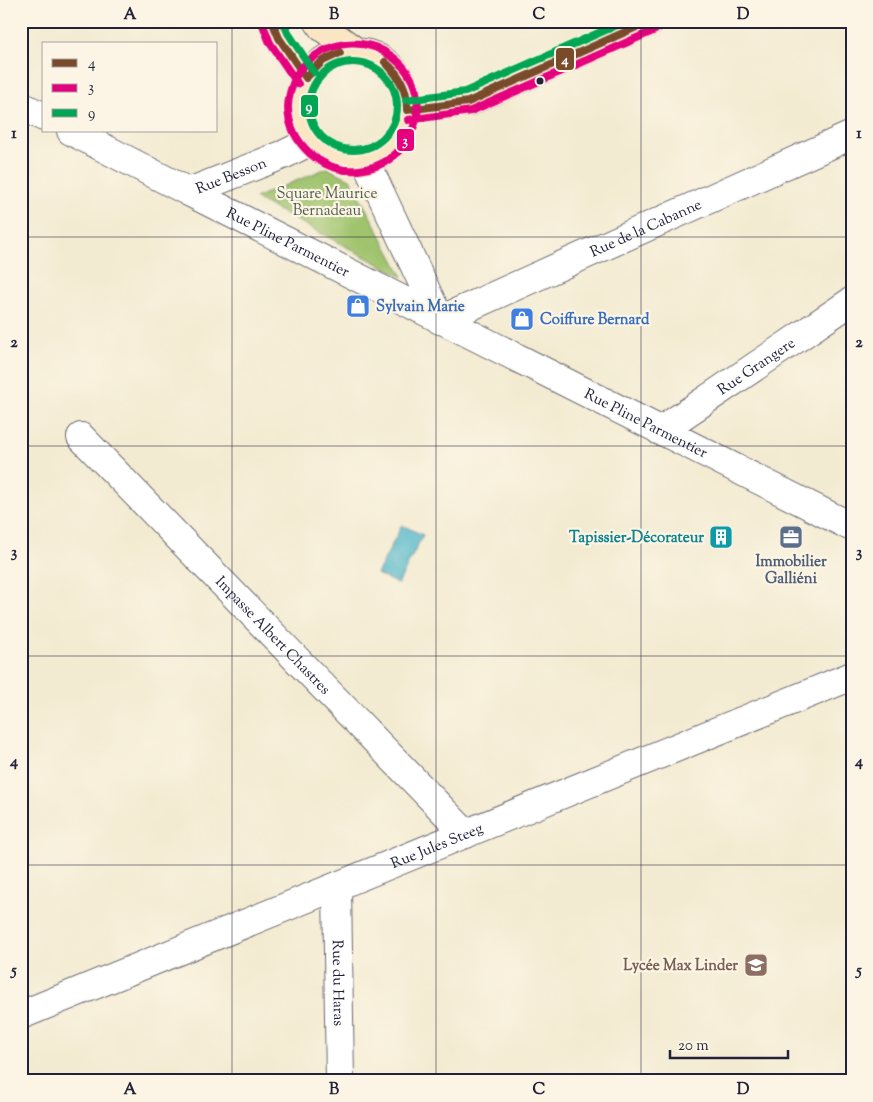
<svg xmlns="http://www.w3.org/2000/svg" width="873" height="1102" viewBox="0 0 873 1102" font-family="'Sorts Mill Goudy',serif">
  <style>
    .green { fill: #a0c46e; stroke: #617354 }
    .water { fill: #4ab3c8; stroke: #366a82 }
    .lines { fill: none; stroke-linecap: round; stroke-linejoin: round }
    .minor-casing { stroke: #6b6870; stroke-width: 30 }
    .secondary-casing { stroke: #6b6870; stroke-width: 30 }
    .minor { stroke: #fff; stroke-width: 28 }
    .secondary { stroke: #fbe6c4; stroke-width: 28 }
    .bus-1-casing { stroke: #fcf5e5; stroke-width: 11 }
    .bus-2-casing { stroke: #fcf5e5; stroke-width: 11 }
    .bus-3-casing { stroke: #fcf5e5; stroke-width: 11 }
    .bus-1 { stroke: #7a4b2a; stroke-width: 8 }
    .bus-2 { stroke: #e5007d; stroke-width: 8 }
    .bus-3 { stroke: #00a651; stroke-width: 8 }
    .grid { fill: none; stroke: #22223b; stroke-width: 1; stroke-opacity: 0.55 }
    .bus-dot { fill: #22223b; stroke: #fcf5e5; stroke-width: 2 }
    .labels { text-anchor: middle; stroke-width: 4.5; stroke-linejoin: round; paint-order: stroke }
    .street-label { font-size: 15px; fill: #22223b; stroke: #fcf5e5 }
    .park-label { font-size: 15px; fill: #4e5b4d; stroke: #fcf5e5 }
    .shop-label { font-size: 15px; font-weight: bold; fill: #366cbe; stroke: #fcf5e5; text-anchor: start }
    .culture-label { font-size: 15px; font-weight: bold; fill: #0d838f; stroke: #fcf5e5; text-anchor: end }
    .service-label { font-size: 15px; font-weight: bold; fill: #4e5e75; stroke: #fcf5e5 }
    .education-label { font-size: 15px; font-weight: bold; fill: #785e54; stroke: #fcf5e5; text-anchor: end }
    .line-badge { stroke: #fcf5e5; stroke-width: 2 }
    .badge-label { font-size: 14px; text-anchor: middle; font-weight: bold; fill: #fff }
    .neatline { fill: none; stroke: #22223b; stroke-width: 2 }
    .grid-label { font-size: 16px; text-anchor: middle; font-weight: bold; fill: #22223b }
  </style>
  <rect width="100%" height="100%" fill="#fcf5e5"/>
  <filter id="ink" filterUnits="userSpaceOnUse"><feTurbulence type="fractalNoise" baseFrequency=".02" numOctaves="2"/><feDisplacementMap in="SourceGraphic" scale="10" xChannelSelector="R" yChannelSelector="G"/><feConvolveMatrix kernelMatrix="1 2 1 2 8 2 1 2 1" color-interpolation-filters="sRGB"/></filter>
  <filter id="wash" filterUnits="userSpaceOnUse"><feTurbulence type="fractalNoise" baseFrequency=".0096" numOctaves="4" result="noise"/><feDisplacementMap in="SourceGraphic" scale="20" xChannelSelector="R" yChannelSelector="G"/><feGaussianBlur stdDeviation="1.12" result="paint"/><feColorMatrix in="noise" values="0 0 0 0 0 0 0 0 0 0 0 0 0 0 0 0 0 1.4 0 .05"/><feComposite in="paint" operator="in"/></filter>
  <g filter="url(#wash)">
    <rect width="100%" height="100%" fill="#f3ebd1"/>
    <path class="green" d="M327,168L350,179L403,277L255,198Z"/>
    <path class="water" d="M402,525L423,535L398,584L377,574Z"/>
  </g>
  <g filter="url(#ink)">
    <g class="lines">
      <g class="minor-casing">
        <g id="minor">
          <path d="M21,106L44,117"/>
          <path id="s1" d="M71,131L189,192L285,154L311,141"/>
          <path id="s2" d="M365,160L440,320L852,135"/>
          <path id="s3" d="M189,192L852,527"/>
          <path id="s4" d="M660,431L852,301"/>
          <path id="s5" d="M81,437L466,834"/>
          <path id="s6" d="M337,887L340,1081"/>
          <path id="s7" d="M21,1015L852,676"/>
        </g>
      </g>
      <g class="secondary-casing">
        <path id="secondary" d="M272,21L279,38L306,78
          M318,21L322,27L355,51
          M299 106a54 54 0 1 1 108 0a54 54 0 1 1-108 0Z
          M407,110L468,102L651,21"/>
      </g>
      <use href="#minor" class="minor"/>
      <use href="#secondary" class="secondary"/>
      <g class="bus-1-casing">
        <path id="bus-1" d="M272,21L279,38L306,78
          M385,62C400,74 408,90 407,109
          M385,62C399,76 407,90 407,109
          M308,76C316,64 326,58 340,53
          M308,76L323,61L340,53
          M407,110L468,102L650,21"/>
      </g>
      <g class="bus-2-casing">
        <path id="bus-2" d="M263,25L270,43L298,84
          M297,74C292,85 288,95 288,107C288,143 323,174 359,170C375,168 391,161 401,148C457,81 359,0 299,71
          M408,120L471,111L655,30"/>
      </g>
      <g class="bus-3-casing">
        <path id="bus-3" d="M283,21L288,33L314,72
          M309 106a44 44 0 1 1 88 0a44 44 0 1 1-88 0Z
          M406,100L465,92L626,21"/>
      </g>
      <use href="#bus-1" class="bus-1"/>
      <use href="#bus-2" class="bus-2"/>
      <use href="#bus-3" class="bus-3"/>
    </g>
  </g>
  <path class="grid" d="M232,21V1081M436,21V1081M641,21V1081M21,237H852M21,446H852M21,656H852M21,865H852"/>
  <defs>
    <g id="shop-square" transform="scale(1.25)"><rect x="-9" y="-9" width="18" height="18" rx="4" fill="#3f7fe0" stroke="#fcf5e5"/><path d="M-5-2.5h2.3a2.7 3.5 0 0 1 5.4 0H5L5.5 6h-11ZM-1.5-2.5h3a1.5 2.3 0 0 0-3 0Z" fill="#fff"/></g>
    <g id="building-square" transform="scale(1.25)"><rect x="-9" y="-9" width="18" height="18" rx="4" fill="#0f9aa8" stroke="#fcf5e5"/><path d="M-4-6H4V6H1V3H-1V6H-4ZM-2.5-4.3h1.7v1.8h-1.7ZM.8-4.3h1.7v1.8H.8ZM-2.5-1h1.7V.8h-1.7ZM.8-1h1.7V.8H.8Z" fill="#fff"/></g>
    <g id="office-square" transform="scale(1.25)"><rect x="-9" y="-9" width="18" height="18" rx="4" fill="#5c6f8a" stroke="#fcf5e5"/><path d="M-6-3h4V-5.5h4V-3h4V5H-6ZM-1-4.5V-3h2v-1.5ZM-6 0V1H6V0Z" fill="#fff"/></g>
    <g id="school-square" transform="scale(1.25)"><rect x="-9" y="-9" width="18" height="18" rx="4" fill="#8d6e63" stroke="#fcf5e5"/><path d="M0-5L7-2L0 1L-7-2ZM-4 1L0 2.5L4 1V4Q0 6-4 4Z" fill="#fff"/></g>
  </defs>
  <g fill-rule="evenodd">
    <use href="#shop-square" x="358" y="306"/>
    <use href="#shop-square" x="522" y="319"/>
    <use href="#building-square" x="721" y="537"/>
    <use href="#office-square" x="791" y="537"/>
    <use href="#school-square" x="756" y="965"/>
  </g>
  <circle class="bus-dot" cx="540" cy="81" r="4.5"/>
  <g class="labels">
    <g class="street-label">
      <text dy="5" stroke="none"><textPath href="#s1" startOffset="178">Rue Besson</textPath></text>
      <text dy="5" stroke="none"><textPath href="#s2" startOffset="402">Rue de la Cabanne</textPath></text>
      <text dy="5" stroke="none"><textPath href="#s3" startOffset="111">Rue Pline Parmentier</textPath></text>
      <text dy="5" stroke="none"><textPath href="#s4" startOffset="116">Rue Grangere</textPath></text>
      <text dy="5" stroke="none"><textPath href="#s3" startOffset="512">Rue Pline Parmentier</textPath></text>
      <text dy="5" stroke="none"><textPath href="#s5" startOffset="276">Impasse Albert Chastres</textPath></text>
      <text dy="5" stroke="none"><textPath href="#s7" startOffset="449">Rue Jules Steeg</textPath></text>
      <text dy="5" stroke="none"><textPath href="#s6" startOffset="96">Rue du Haras</textPath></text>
    </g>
    <g class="park-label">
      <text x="327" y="198">Square Maurice<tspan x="327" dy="17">Bernadeau</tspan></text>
    </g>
    <g class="shop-label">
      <text x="376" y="311">Sylvain Marie</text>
      <text x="540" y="324">Coiffure Bernard</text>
    </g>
    <g class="culture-label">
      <text x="704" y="542">Tapissier-Décorateur</text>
    </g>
    <g class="service-label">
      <text x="791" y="566">Immobilier<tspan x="791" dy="17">Galliéni</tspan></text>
    </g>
    <g class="education-label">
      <text x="738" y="970">Lycée Max Linder</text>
    </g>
  </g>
  <g class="line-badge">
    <rect x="555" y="47" width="20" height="24" rx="5" fill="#7a4b2a"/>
    <rect x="300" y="94" width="19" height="24" rx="5" fill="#00a651"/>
    <rect x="396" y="128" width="19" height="24" rx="5" fill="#e5007d"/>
  </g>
  <g class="badge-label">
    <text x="565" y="64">4</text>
    <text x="309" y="111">9</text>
    <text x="405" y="145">3</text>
  </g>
  <rect width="873" height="1102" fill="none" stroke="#fcf5e5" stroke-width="55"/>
  <rect x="42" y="42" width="175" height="90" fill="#fcf5e5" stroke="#a5a1a1"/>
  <rect x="52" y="59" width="25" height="8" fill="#7a4b2a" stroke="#a5a1a1"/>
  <text x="88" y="68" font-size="15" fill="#22223b">4</text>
  <rect x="52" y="84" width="25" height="8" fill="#e5007d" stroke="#a5a1a1"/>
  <text x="88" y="92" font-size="15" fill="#22223b">3</text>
  <rect x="52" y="109" width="25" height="8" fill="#00a651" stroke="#a5a1a1"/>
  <text x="88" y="118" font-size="15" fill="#22223b">9</text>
  <path d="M670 1050v8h118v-8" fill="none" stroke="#22223b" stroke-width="2.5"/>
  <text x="678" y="1050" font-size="15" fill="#22223b" stroke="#fcf5e5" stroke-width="4" paint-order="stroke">20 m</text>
  <rect x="28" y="28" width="818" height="1046" class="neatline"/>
  <g class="grid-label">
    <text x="130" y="19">A</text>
    <text x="334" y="19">B</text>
    <text x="539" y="19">C</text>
    <text x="743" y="19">D</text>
    <text x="14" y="138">1</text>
    <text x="859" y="138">1</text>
    <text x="14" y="347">2</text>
    <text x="859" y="347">2</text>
    <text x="14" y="557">3</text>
    <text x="859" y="557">3</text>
    <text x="14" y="766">4</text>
    <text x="859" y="766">4</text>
    <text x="14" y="975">5</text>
    <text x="859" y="975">5</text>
    <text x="130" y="1094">A</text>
    <text x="334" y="1094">B</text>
    <text x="539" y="1094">C</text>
    <text x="743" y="1094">D</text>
  </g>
</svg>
